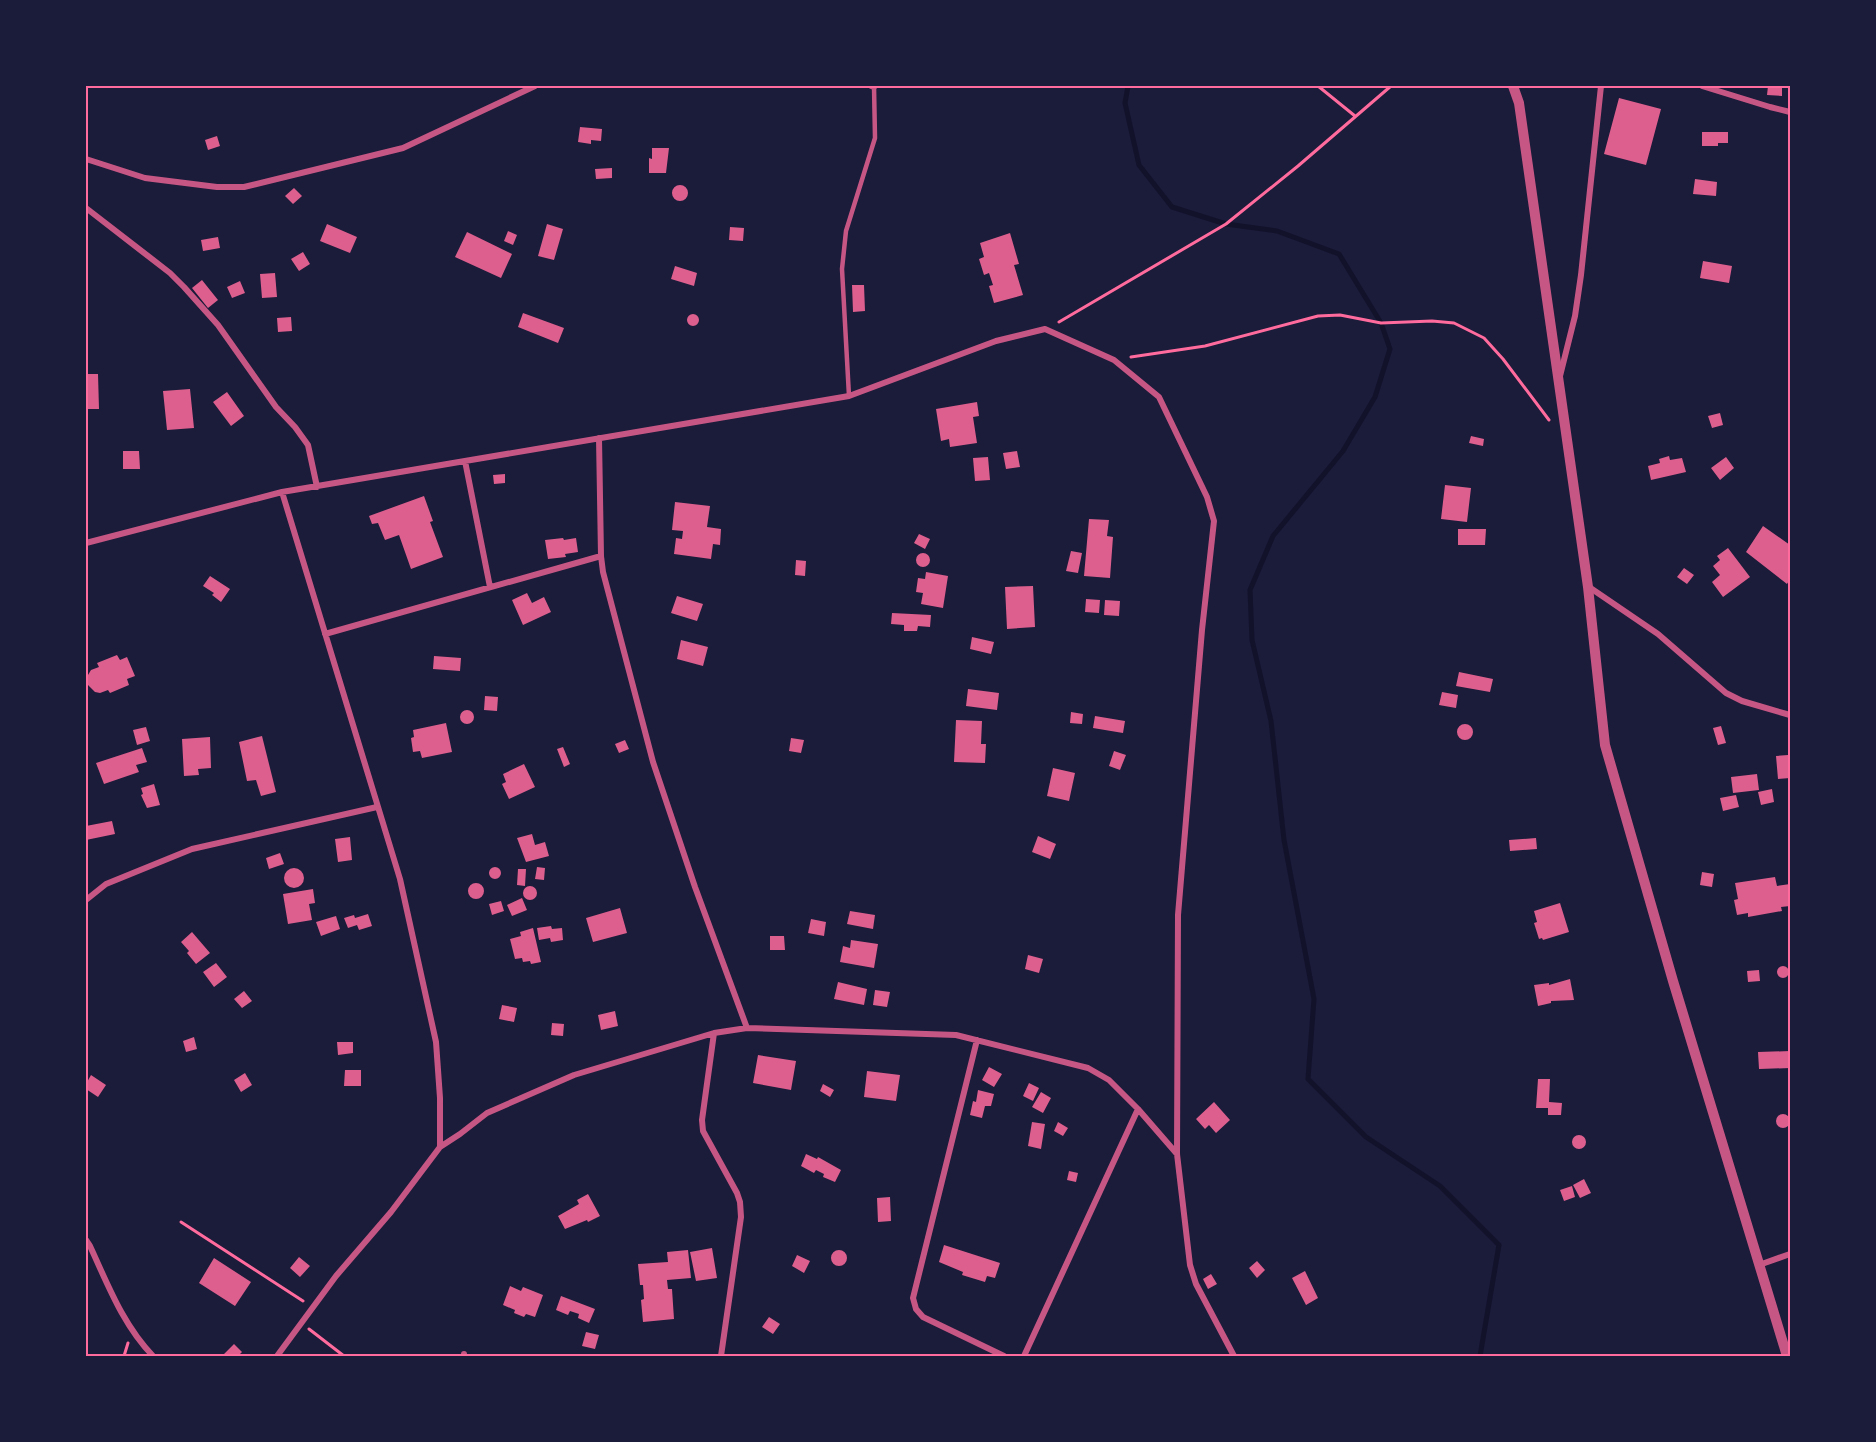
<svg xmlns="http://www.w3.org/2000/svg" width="1876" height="1442" viewBox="0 0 1876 1442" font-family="Manrope,sans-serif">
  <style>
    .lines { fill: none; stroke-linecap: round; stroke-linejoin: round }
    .stream { stroke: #12122b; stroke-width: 5 }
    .building { fill: #dd5f8e }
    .path { stroke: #ff6b9d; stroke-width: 3 }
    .service { stroke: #c65784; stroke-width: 4.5 }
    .minor { stroke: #c65784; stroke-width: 6 }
    .tertiary { stroke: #c65784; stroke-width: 10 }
    .neatline { fill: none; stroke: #ff6b9d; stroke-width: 2 }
  </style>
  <rect width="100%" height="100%" fill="#1b1b3a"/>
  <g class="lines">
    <path class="stream" d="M1128,86L1125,103L1139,165L1172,207L1226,224L1277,231L1339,254L1381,323L1390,349L1375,397L1343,451L1273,536L1250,590L1252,640L1271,721L1284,840L1314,999L1308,1079L1366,1137L1440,1186L1499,1245L1480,1356"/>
  </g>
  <path class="building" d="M1768,86H1782V96L1767,95Z
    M1619,98L1661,109L1646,165L1604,154Z
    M580,127L602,129L601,141L591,140V144L578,142Z
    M1702,132H1728V143H1718V146H1702Z
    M217,136L220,146L208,150L205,140Z
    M652,148H669L666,173H649V158L652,159Z
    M612,168V178L596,179L595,169Z
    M1695,179L1717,182L1716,196L1693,194Z
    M672 193a8 8 0 1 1 16 0a8 8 0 1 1-16 0Z
    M294,188L302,196L293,204L285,196Z
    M327,224L357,237L350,253L320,241Z
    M547,224L563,229L554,260L538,256Z
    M730,227L744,228L743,241L729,240Z
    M508,231L517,235L513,245L504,241Z
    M467,232L512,254L501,278L455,257Z
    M1010,233L1019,264L1014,265L1023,295L994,303L989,286L993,285L989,273L984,275L979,259L984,257L980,243Z
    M218,237L220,248L203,251L201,240Z
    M303,252L310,264L299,271L291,259Z
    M1703,261L1732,266L1729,283L1700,278Z
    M675,266L697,273L694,286L671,279Z
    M275,273L277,297L262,298L260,274Z
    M202,280L218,300L208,308L192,288Z
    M240,281L245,293L232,298L227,287Z
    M852,285H864L865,311L853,312Z
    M523,313L564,328L558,343L518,327Z
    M687 320a6 6 0 1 1 12 0a6 6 0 1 1-12 0Z
    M291,317L292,331L278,332L277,318Z
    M86,374H98L99,409H86Z
    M190,389L194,428L167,430L163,391Z
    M227,392L244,416L231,426L213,402Z
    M977,402L979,416L973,417L977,443L950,447L949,439L941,441L936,409Z
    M1720,413L1723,425L1712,428L1708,416Z
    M1471,436L1484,439L1483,446L1469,443Z
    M123,451H139L140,469H123Z
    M1017,451L1020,467L1006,469L1003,453Z
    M1669,456L1670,460L1682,458L1686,472L1651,480L1648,466L1660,463L1659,459Z
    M988,457L990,480L975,481L973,458Z
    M1726,457L1734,468L1720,480L1711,468Z
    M505,474V483L494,484L493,475Z
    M1445,485L1471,488L1467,522L1441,519Z
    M424,496L433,521L430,522L443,557L411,569L399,535L385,540L378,523L372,524L369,516Z
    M675,502L710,506L707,527L721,529L720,545L713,544L711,559L674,554L676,538L682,539L683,531L672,530Z
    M1089,519L1109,520L1107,536L1113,537L1110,578L1084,576Z
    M1763,526L1790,545V579L1787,584L1746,552Z
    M1458,529H1486L1485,545H1458Z
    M919,534L930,539L925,549L914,543Z
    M563,538L564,540L576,538L578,552L565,554L566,557L548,559L545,540Z
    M1728,548L1750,577L1723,597L1712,582L1720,575L1713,566L1720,560L1717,556Z
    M1071,551L1082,553L1078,573L1066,571Z
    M916 560a7 7 0 1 1 14 0a7 7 0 1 1-14 0Z
    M796,560L806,561L805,576L795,575Z
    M1684,568L1694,575L1687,584L1677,577Z
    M926,572L948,576L943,608L921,604L923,593L916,592L918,578L925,579Z
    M210,576L230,589L221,602L212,595L214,593L203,586Z
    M1033,586L1035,627L1007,629L1005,587Z
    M527,593L532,603L544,597L551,612L523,625L512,600Z
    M677,596L703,604L697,621L671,613Z
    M1086,599L1100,600L1099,613L1085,612Z
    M1105,600L1120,601L1119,616L1104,615Z
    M892,613L931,615L930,627L918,626L917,631H904V625L891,624Z
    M972,637L994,642L991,654L970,649Z
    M681,640L708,647L703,666L677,659Z
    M117,655L120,660L127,657L135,676L127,679L129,685L110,693L108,690L100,693L95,692L88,685V675L91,670L99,667L97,663Z
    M434,656L461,658L460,671L433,669Z
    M1459,672L1493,679L1490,692L1456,686Z
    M968,689L999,693L997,710L966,706Z
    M1442,692L1458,695L1456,708L1439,705Z
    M485,696L498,697L497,711L484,710Z
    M460 717a7 7 0 1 1 14 0a7 7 0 1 1-14 0Z
    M1071,712L1083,714L1082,724L1070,723Z
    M1095,716L1125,721L1123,733L1093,728Z
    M956,720L982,721L981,744H986L985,763L954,762Z
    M446,723L452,752L422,758L420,751L413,752L411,738L414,737L413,730Z
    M1457 732a8 8 0 1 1 16 0a8 8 0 1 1-16 0Z
    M1721,726L1726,743L1718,745L1713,728Z
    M146,727L150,741L137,745L133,730Z
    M262,736L276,792L261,796L256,780L247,781L239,742Z
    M210,737L211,768L198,769L199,775L184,776L182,739Z
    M791,738L804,740L801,753L789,751Z
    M625,740L629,749L619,753L615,744Z
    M563,747L570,764L564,767L557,749Z
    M142,748L147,762L136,765L139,772L104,784L96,763Z
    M1114,751L1126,755L1120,770L1109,766Z
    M1788,755L1790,778L1778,779L1776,756Z
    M524,764L535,787L509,799L502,784L506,782L503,774Z
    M1053,768L1075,773L1069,801L1047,796Z
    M1757,774L1759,790L1733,793L1731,777Z
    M154,784L160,805L147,808L141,795L143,794L141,788Z
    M1772,789L1774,802L1761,805L1758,792Z
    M1736,795L1739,807L1723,811L1720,798Z
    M112,821L115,834L86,840V826Z
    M532,834L535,845L545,842L549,856L526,862L517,838Z
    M1038,836L1056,844L1050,859L1032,852Z
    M350,837L352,860L338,862L335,839Z
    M1536,838L1537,849L1510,851L1509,840Z
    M280,853L284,864L269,869L266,858Z
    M489 873a6 6 0 1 1 12 0a6 6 0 1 1-12 0Z
    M537,867L545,868L544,880L535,879Z
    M284 878a10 10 0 1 1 20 0a10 10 0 1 1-20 0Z
    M518,869H526L525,886L517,885Z
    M1702,872L1714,874L1712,887L1700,885Z
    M1775,877L1777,886L1790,884V906L1781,907L1782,911L1748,917V913L1737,915L1734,900L1738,899L1735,883Z
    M468 891a8 8 0 1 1 16 0a8 8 0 1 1-16 0Z
    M523 893a7 7 0 1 1 14 0a7 7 0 1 1-14 0Z
    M313,889L315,903L309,904L312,920L288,924L283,894Z
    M522,898L527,910L512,916L507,905Z
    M501,901L504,911L492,915L489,904Z
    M1560,903L1569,932L1543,940L1542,938L1539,939L1534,923L1537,922L1534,911Z
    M620,908L627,933L593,942L586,918Z
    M850,911L875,915L873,929L847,924Z
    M368,914L372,926L359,930L357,925L348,928L344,918L354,915L355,918Z
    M336,916L340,929L321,936L316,922Z
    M811,919L826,922L824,936L808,933Z
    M551,926L552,929L562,928L563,940L551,942L550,938L539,940L537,928Z
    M533,928L541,962L531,964L530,961L523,962L522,958L515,959L510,939L521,936L520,932Z
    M192,932L210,953L196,964L187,953L189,951L181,942Z
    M770,936H784L785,950H770Z
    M851,940L878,944L874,968L840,962L843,946L850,948Z
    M1028,955L1043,959L1039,973L1025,969Z
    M216,963L227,977L214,987L203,972Z
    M1777 972a6 6 0 1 1 12 0a6 6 0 1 1-12 0Z
    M1759,970L1760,981L1748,982L1747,971Z
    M1570,979L1574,1000L1551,1001V1003L1538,1006L1534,985L1549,983V985Z
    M838,982L867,989L864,1005L834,999Z
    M875,990L890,992L887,1007L873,1005Z
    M244,991L252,1001L242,1008L234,999Z
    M502,1005L517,1008L514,1022L499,1019Z
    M615,1011L618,1026L601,1030L598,1015Z
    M552,1023L564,1024L563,1036L551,1035Z
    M194,1037L197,1049L186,1052L183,1041Z
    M337,1042H353V1053L338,1055Z
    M1790,1051V1068L1759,1069L1758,1052Z
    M758,1055L796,1061L791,1090L753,1083Z
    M989,1067L1002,1074L994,1087L982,1080Z
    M345,1070H361V1086H344Z
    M867,1071L900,1075L896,1101L864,1097Z
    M245,1073L252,1085L241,1092L234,1080Z
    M91,1075L106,1085L98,1097L86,1089V1084Z
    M1538,1079H1550L1549,1102L1562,1103L1561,1115H1548V1108H1536Z
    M1029,1083L1039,1088L1033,1101L1023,1096Z
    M823,1084L834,1090L830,1097L820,1091Z
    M978,1090L994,1094L991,1106H985L982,1118L970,1115L973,1101L976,1102Z
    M1041,1092L1051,1098L1043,1113L1032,1107Z
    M1214,1102L1230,1120L1216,1133L1209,1125L1205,1129L1196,1119Z
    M1776 1121a7 7 0 1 1 14 0a7 7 0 1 1-14 0Z
    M1032,1122L1045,1124L1041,1149L1028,1146Z
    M1058,1122L1068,1128L1063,1136L1054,1131Z
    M1572 1142a7 7 0 1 1 14 0a7 7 0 1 1-14 0Z
    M806,1154L817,1159L818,1157L841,1170L835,1182L823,1177L824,1174L816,1170L814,1173L801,1166Z
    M1069,1171L1078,1173L1076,1182L1067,1180Z
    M1584,1179L1591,1193L1580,1198L1573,1185Z
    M1572,1186L1575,1197L1564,1201L1560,1190Z
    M588,1194L600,1216L588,1222L587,1220L565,1229L558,1216L579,1204L577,1200Z
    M890,1197L891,1221L878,1222L877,1198Z
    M944,1245L1000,1263L995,1278L987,1276L985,1282L962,1275L963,1272L939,1262Z
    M712,1248L717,1278L696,1281L690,1252Z
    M688,1250L691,1278L667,1280L668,1289H672L674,1319L643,1322L641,1300L644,1299L643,1285H640L638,1264L668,1262L667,1252Z
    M831 1258a8 8 0 1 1 16 0a8 8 0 1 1-16 0Z
    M797,1255L810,1261L804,1273L792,1266Z
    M299,1257L310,1266L300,1277L290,1268Z
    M214,1258L251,1282L235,1306L199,1283Z
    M1257,1261L1265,1270L1257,1278L1249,1268Z
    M1305,1271L1318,1298L1306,1305L1292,1278Z
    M1211,1274L1217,1284L1208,1289L1203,1279Z
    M510,1286L521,1291L523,1287L543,1295L535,1317L526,1314L524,1317L514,1313L515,1310L503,1305Z
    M561,1296L595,1309L589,1323L578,1318L579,1314L570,1311L568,1315L556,1310Z
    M769,1317L780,1324L773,1334L762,1327Z
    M586,1332L599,1335L595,1349L582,1346Z
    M234,1344L242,1352L238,1356H222Z"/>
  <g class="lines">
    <path class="path" d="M1318,86L1355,116
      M1059,322L1226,224L1298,166L1391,86
      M1131,357L1205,346L1318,316L1340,315L1381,323L1432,321L1454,323L1484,338L1503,359L1549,420
      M181,1222L303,1301
      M309,1329L344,1356
      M124,1356L128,1343"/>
    <path class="service" d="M849,396L842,269L846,231L875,138L874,86"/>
    <path class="minor" d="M871,86L874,87
      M1702,86L1770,107L1790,112
      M86,159L145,178L217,187H244L403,148L535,86
      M86,208L170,273L184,287L218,325L276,407L295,427L308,445L317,487
      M1560,376L1575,316L1581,275L1601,86
      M599,438L601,556L603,572L653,762L695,887L747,1028
      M465,461L490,587
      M86,543L282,492L849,396L996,341L1045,329L1114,360L1159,397L1207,497L1214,521L1202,630L1178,915L1177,1154L1190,1265L1196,1284L1234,1356
      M1589,587L1658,634L1726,693L1742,701L1790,715
      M325,634L601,556
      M86,900L106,884L192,849L377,807
      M714,1033L702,1120L703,1131L737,1193L740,1202L741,1217L721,1356
      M977,1040L913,1298L916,1309L923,1317L1004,1356
      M440,1147L460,1134L487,1113L574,1075L714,1033L747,1028L956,1035L1088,1068L1109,1080L1138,1109L1177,1154
      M86,1240L90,1246C108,1285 123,1325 153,1356
      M1759,1265L1790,1254
      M277,1356L336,1276L391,1212L440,1147V1098L436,1042L400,879L282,492
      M464,1356V1354
      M1024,1356L1138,1109"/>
    <path class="tertiary" d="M1513,86L1519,103L1588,587L1605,745L1673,981L1787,1356"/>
  </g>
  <rect width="1876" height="1442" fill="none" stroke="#1b1b3a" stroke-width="174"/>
  <rect x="87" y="87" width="1702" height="1268" class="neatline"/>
</svg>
